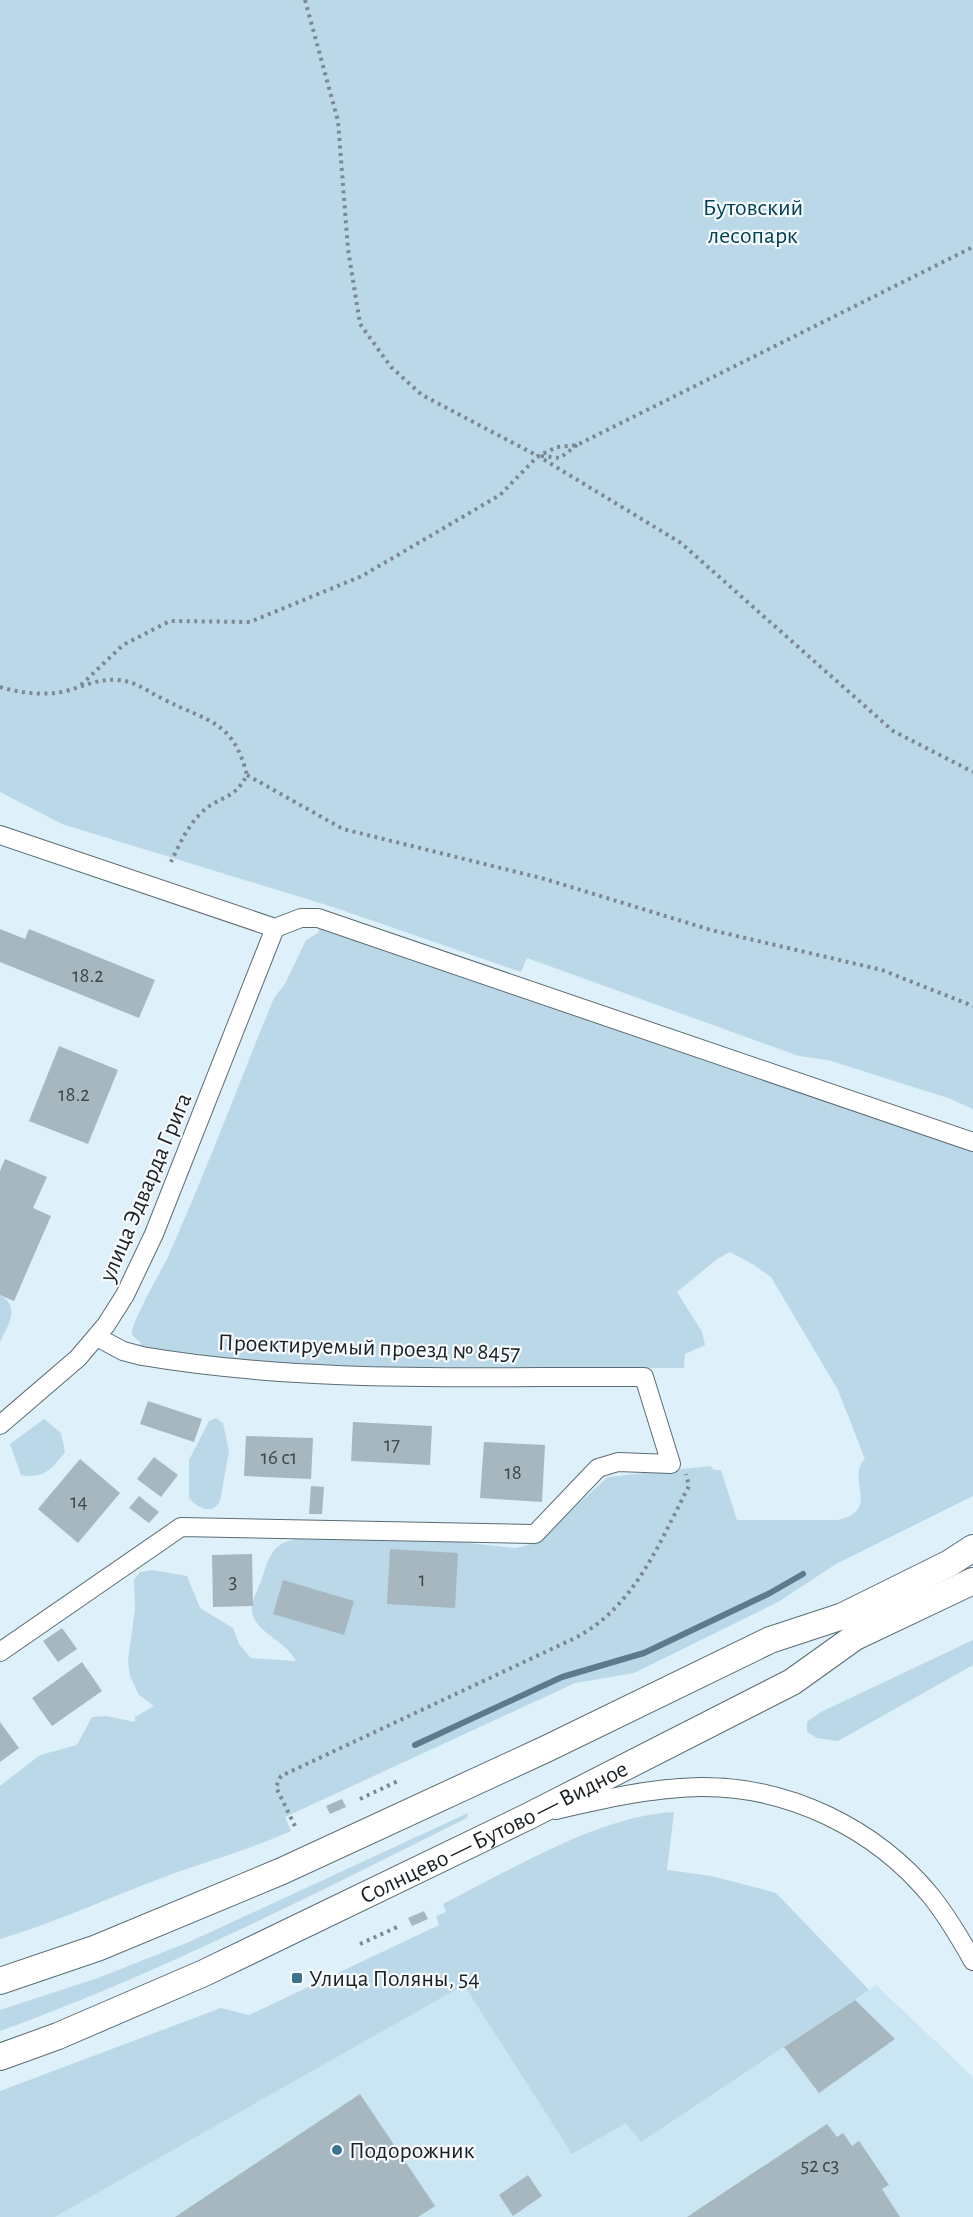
<svg xmlns="http://www.w3.org/2000/svg" width="973" height="2217" viewBox="0 0 973 2217" font-family="'Alegreya Sans',sans-serif">
  <style>
    .built { fill: #cbe6f3 }
    .green { fill: #bad8e7 }
    .lines { fill: none; stroke-linecap: round; stroke-linejoin: round }
    .stream { stroke: #5b7b8c; stroke-width: 6 }
    .building { fill: #a6b7c0 }
    .minor-casing { stroke: #5c6c74; stroke-width: 20 }
    .secondary-casing { stroke: #5c6c74; stroke-width: 28 }
    .path { stroke: #7d8990; stroke-width: 4; stroke-dasharray: 3 4.5; stroke-linecap: butt }
    .minor { stroke: #fff; stroke-width: 18 }
    .secondary { stroke: #fff; stroke-width: 26 }
    .poi-dot { fill: #3b748e; stroke: #f7fbfd; stroke-width: 2 }
    .labels { text-anchor: middle; stroke-width: 4.5; stroke-linejoin: round; paint-order: stroke }
    .number-label { font-size: 21px; fill: #3e464c }
    .park-label { font-size: 24px; fill: #004258; stroke: #f7fbfd }
    .street-label { font-size: 24px; fill: #1b2125; stroke: #f7fbfd }
    .poi-label { font-size: 24px; fill: #1b2125; stroke: #f7fbfd; text-anchor: start }
  </style>
  <rect width="100%" height="100%" fill="#def0fa"/>
  <path class="built" d="M666,1870L711,1876L776,1893L869,1990L876,1985L973,2077V2217H55Z"/>
  <path class="green" d="M0,0H973V1109L948,1098L828,1060L799,1056L527,958L521,972L333,907L62,824L0,792Z
    M320,928L973,1148V1496L836,1564L778,1602L634,1673L575,1683L285,1817L291,1831C253,1848 214,1859 175,1873C116,1894 61,1921 0,1939V1786L40,1755L77,1745L92,1717L106,1716L135,1722V1717L154,1706L139,1695L130,1676L128,1661L135,1609L134,1580L140,1572L152,1570L187,1576L200,1608L233,1628L239,1644L251,1658L296,1661C286,1640 255,1633 252,1611C251,1600 258,1590 261,1581C266,1568 268,1553 280,1545C316,1523 469,1544 516,1548L531,1544L542,1536L608,1477L710,1466L714,1470H721L737,1520H838C882,1510 845,1478 865,1459L838,1390L771,1277L754,1265L730,1252L717,1259L677,1292L702,1332L705,1345L685,1354L684,1368L325,1367L230,1360L140,1347L141,1343L132,1335C130,1325 159,1274 166,1261C205,1175 238,1085 274,998L285,984L306,940L318,933Z
    M0,1295C21,1307 8,1325 0,1342Z
    M216,1418L223,1423L229,1451L220,1501C212,1516 198,1508 189,1498V1460L209,1421Z
    M44,1419L61,1433L65,1452C52,1469 44,1479 21,1475L10,1444Z
    M973,1640V1665L838,1741L817,1738L807,1732V1722L821,1712Z
    M674,1812L667,1870L711,1876L776,1893L869,1990L641,2142L626,2123L572,2154L464,1985L55,2217H0V2091L221,2008L249,2015L439,1925L436,1916L446,1912L443,1904C511,1870 598,1816 674,1812Z
    M468,1813L467,1818C314,1894 161,1973 0,2031V2010L98,1978L189,1942Z"/>
  <g class="lines">
    <path class="stream" d="M415,1745L562,1677L644,1653L770,1593L803,1574"/>
  </g>
  <path class="building" d="M0,929L25,939L29,929L155,980L139,1018L0,962Z
    M59,1046L118,1070L88,1144L29,1121Z
    M5,1159L47,1177L33,1208L51,1216L14,1301L0,1295V1171Z
    M148,1401L202,1419L194,1442L140,1424Z
    M353,1422L432,1426L430,1465L351,1461Z
    M246,1436L313,1438L311,1479L244,1476Z
    M484,1442L545,1445L542,1502L480,1498Z
    M154,1457L178,1475L161,1497L137,1479Z
    M80,1459L120,1493L78,1543L38,1509Z
    M311,1486L324,1487L322,1514H309Z
    M139,1496L159,1512L149,1523L129,1508Z
    M390,1549L458,1553L455,1608L387,1604Z
    M252,1554L253,1606L213,1607L212,1555Z
    M283,1580L354,1601L344,1635L273,1614Z
    M62,1628L77,1649L58,1662L43,1641Z
    M82,1662L102,1691L52,1726L32,1698Z
    M0,1722L19,1748L0,1762Z
    M342,1799L346,1807L330,1814L326,1806Z
    M424,1911L428,1919L412,1926L408,1918Z
    M855,2000L895,2039L819,2093L784,2047Z
    M360,2094L435,2206L418,2217H175Z
    M827,2124L837,2137L843,2133L852,2146L859,2141L889,2185L882,2189L900,2217H687Z
    M528,2175L542,2196L513,2216L499,2195Z"/>
  <g class="lines">
    <g class="minor-casing">
      <path id="minor" d="M0,835L275,928
        M275,928L301,918H318L973,1142
        M0,1425L78,1358L106,1325L125,1295L154,1234L275,928
        M0,1652L181,1527L535,1534L598,1468L618,1462L671,1464L644,1377C477,1376 307,1384 142,1356L123,1351L97,1337
        M556,1810C603,1799 651,1788 700,1787C788,1786 875,1828 931,1896C947,1916 960,1938 973,1961"/>
    </g>
    <g class="secondary-casing">
      <g id="secondary">
        <path d="M0,1981L97,1948L282,1871L546,1749L770,1640L843,1616L950,1563L973,1548"/>
        <path id="s1" d="M0,2057L58,2036L204,1973L527,1817L792,1682L855,1637L973,1581"/>
      </g>
    </g>
    <path class="path" d="M305,0L338,121L348,249L360,324L391,367L422,395L538,456L681,543L893,731L973,772
      M541,456L560,458L577,445
      M81,685L123,645L170,621L250,622L362,576L500,495L538,456L557,447L577,445L973,247
      M0,687C17,692 37,695 55,693C75,691 95,678 117,680C136,681 147,691 163,699C208,722 233,720 247,775C233,802 219,795 201,813C187,827 179,845 171,862
      M247,775L343,829L545,879L711,930L882,970L973,1006
      M360,1799L400,1780
      M295,1826L276,1787L281,1776L575,1638C635,1607 659,1543 689,1486L686,1474
      M360,1944L397,1927"/>
    <use href="#minor" class="minor"/>
    <use href="#secondary" class="secondary"/>
  </g>
  <g class="poi-dot">
    <rect x="291" y="1972" width="12" height="12" rx="3"/>
    <circle cx="337" cy="2150" r="6"/>
  </g>
  <g class="labels">
    <g class="number-label">
      <text x="88" y="982">18.2</text>
      <text x="74" y="1101">18.2</text>
      <text x="392" y="1451">17</text>
      <text x="279" y="1464">16 с1</text>
      <text x="513" y="1479">18</text>
      <text x="79" y="1508">14</text>
      <text x="422" y="1586">1</text>
      <text x="233" y="1588">3</text>
      <text x="820" y="2172">52 с3</text>
    </g>
    <g class="park-label">
      <text x="753" y="215">Бутовский<tspan x="753" dy="28">лесопарк</tspan></text>
    </g>
    <g class="street-label">
      <text transform="translate(145 1187) rotate(-67)" y="8">улица Эдварда Грига</text>
      <text transform="translate(369 1347) rotate(2)" y="8">Проектируемый проезд № 8457</text>
      <text dy="8" stroke="none"><textPath href="#s1" startOffset="543">Солнцево — Бутово — Видное</textPath></text>
    </g>
    <g class="poi-label">
      <text x="309" y="1986">Улица Поляны, 54</text>
      <text x="349" y="2158">Подорожник</text>
    </g>
  </g>
</svg>
